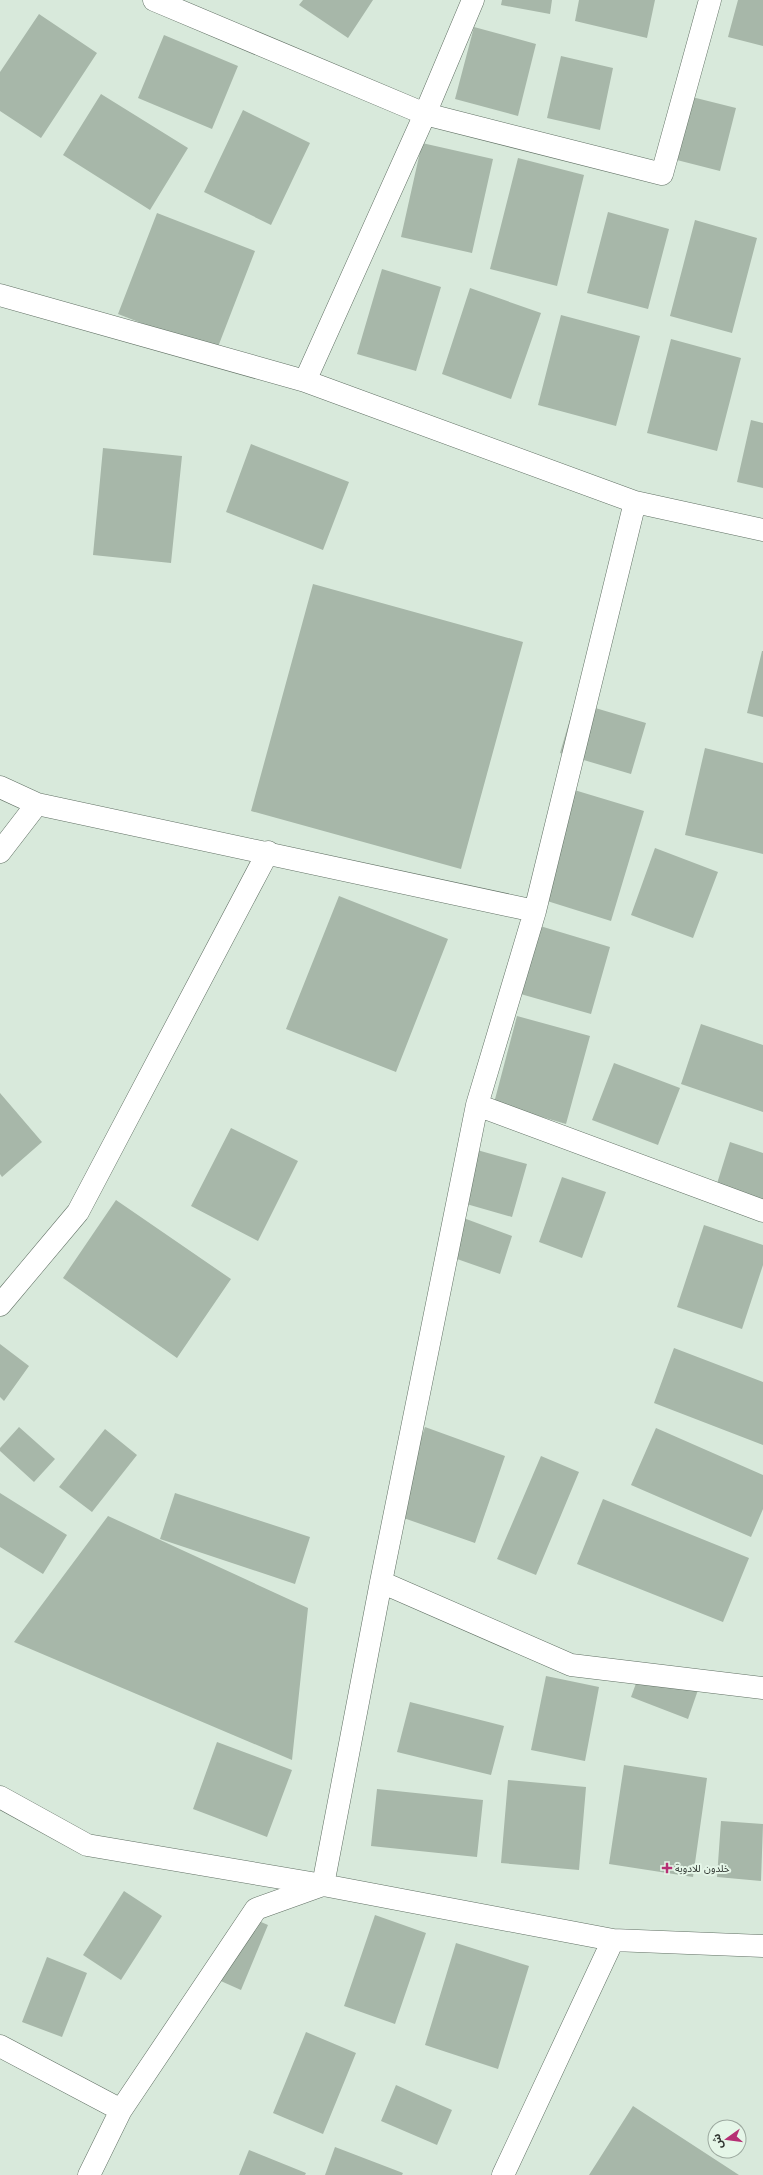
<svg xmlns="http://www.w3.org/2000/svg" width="763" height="2175" viewBox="0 0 763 2175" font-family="'Work Sans','Noto Sans Arabic',sans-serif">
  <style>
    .building { fill: #a7b7a9 }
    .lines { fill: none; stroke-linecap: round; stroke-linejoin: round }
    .street-casing { stroke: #617064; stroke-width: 23 }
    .street { stroke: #fff; stroke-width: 22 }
    .poi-dot { fill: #b63074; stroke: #e5f6e8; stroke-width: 1.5 }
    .labels { text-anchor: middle; stroke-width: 4; stroke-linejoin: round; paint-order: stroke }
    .poi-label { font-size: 10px; fill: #323833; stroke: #e5f6e8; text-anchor: start }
  </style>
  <rect width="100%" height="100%" fill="#d8e9db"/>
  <path class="building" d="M303,0H373L348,38L299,5Z
    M502,0H552L550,14L501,5Z
    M579,0H655L647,38L575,21Z
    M738,0H763V46L728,37Z
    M39,14L97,53L41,138L0,111V72Z
    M474,27L536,44L518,116L455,99Z
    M164,35L238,66L212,129L138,98Z
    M561,56L613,68L600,130L547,118Z
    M101,94L188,148L150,210L63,155Z
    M684,95L736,108L720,171L669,158Z
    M243,110L310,143L271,225L204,192Z
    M422,143L493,159L472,253L401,237Z
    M518,158L584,175L557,286L490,269Z
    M608,212L669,229L648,309L587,293Z
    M157,213L255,251L216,352L118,314Z
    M695,220L757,238L732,333L670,316Z
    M382,269L441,287L416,371L357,354Z
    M470,288L541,313L511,399L442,374Z
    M561,315L640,336L616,426L538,405Z
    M671,339L741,358L717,451L647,433Z
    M751,420L763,423V488L737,482Z
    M251,444L349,482L323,550L226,512Z
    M103,448L182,456L171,563L93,555Z
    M313,584L523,642L461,869L251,811Z
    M762,651H763V717L747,713Z
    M575,702L646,723L631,774L560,753Z
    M705,748L763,763V854L685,835Z
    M561,786L644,811L611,921L528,895Z
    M655,848L718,872L693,938L631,915Z
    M339,896L448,939L396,1072L286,1029Z
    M530,923L610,947L591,1014L510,991Z
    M517,1016L590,1036L566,1124L494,1103Z
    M701,1024L763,1045V1112L681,1084Z
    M614,1063L680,1088L658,1145L592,1120Z
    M0,1093L42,1142L2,1177L0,1174Z
    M231,1128L298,1161L258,1241L191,1206Z
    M730,1142L763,1153V1205L715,1190Z
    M470,1148L527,1164L512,1217L456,1201Z
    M562,1177L606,1192L582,1258L539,1242Z
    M116,1200L231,1279L177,1358L63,1278Z
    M450,1213L512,1236L500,1274L437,1252Z
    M704,1225L763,1245V1265L742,1329L677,1307Z
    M0,1344L29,1366L4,1401L0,1397Z
    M674,1348L763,1382V1445L654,1403Z
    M19,1427L55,1459L34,1482L0,1451V1448Z
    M425,1427L505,1456L475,1543L395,1515Z
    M656,1428L763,1475V1509L751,1537L631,1485Z
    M105,1429L137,1455L92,1512L59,1487Z
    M541,1456L579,1472L536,1575L497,1559Z
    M0,1493L67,1535L43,1574L0,1547Z
    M175,1493L310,1537L295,1584L160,1539Z
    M603,1499L749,1558L723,1622L577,1564Z
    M108,1516L308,1608L292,1760L14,1642Z
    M642,1667L699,1687L688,1719L631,1697Z
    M546,1676L599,1687L585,1761L531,1750Z
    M410,1702L504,1726L491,1775L397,1752Z
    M217,1742L292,1770L267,1837L193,1809Z
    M624,1765L707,1778L693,1877L609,1864Z
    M508,1780L586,1787L579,1870L501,1863Z
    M377,1789L483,1800L477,1857L371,1846Z
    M721,1821L763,1824L761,1881L717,1877Z
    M124,1891L162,1916L121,1980L83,1955Z
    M240,1913L268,1925L241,1990L214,1978Z
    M375,1915L426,1933L395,2024L344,2006Z
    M456,1943L529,1966L498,2069L425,2045Z
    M47,1957L87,1973L62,2037L22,2022Z
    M306,2032L356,2053L323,2134L273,2113Z
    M396,2085L452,2110L437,2145L381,2121Z
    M633,2106L739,2175H589Z
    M335,2147L403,2173L402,2175H325Z
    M249,2150L306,2173L305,2175H239Z"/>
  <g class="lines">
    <g class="street-casing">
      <path id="street" d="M154,0L425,114L662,174L710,0
        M0,295L305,381L635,502L763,530
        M305,381L425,114L473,0
        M0,787L37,804L535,911
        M0,852L37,804
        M477,1105L763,1211
        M0,1305L78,1212L268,852
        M381,1582L571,1665L763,1688
        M0,1797L87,1845L323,1885L613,1940L763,1946
        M0,2046L121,2110
        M89,2175L121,2110L256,1909L323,1885L381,1582L477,1105L535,911L635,502
        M503,2175L613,1940"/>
    </g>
    <use href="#street" class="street"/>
  </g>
  <path class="poi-dot" d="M665 1862h4v4h4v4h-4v4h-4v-4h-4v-4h4z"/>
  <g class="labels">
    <g class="poi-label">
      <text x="675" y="1872">خلدون للادوية</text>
    </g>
  </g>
  <g transform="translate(727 2139) rotate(256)"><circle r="19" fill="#e5f6e8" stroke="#9daaa0"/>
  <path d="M0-3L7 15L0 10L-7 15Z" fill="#b63074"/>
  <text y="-6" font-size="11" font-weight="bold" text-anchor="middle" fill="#323833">ش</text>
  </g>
</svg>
